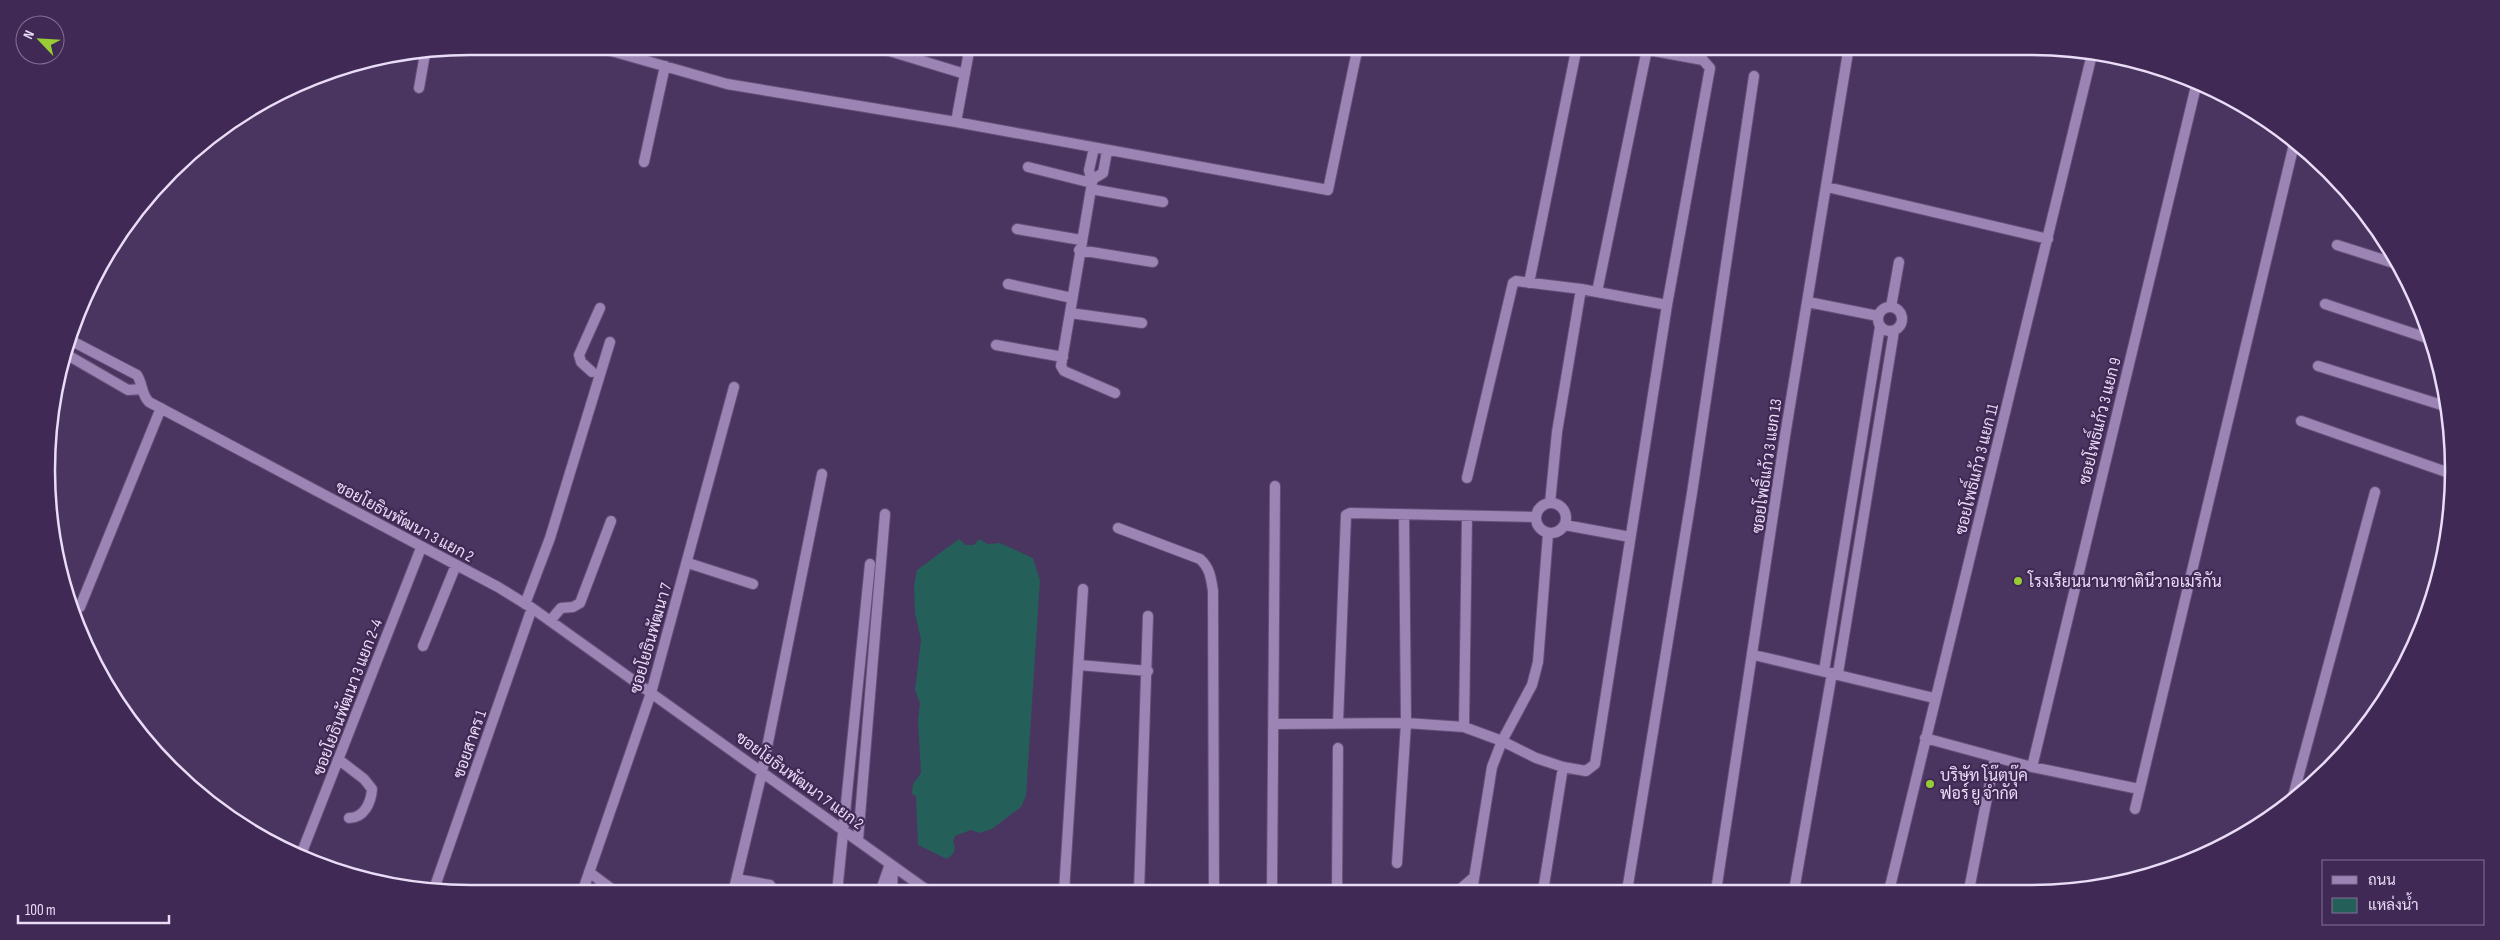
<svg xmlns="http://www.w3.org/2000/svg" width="2500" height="940" viewBox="0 0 2500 940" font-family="'Sofia Sans Condensed',Sarabun,sans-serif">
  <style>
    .water { fill: #255f59 }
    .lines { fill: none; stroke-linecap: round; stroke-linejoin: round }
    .street-casing { stroke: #645076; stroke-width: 12 }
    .street { stroke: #9c84b5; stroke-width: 10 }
    .poi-dot { fill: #99cb35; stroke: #402954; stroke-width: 2 }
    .labels { text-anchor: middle; stroke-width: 4.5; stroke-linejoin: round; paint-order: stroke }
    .street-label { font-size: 16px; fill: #e9dcf7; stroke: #402954 }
    .poi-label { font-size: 16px; fill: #e9dcf7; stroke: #402954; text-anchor: start }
    .rim { fill: none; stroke: #e9dcf7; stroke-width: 2.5 }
  </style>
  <rect width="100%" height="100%" fill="#4a3460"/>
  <path class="water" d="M959,539L966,545H974L979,539L988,544L1000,543L1033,558L1040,580L1026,796L1021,807L992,829L979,833L971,830L955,836L953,841C957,851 954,853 947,859L918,845L916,796L912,794L913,784L921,773L918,721L920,703L915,690L921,640L915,613L914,586L917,570Z"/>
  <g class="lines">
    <g class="street-casing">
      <path id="street" d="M594,46L727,84L956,122L1328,190L1358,46
        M873,46L965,74
        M419,88L425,54
        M956,122L970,46
        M1094,148L1089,170L1092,183L1061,366L1064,371L1115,393
        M644,162L665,66
        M1028,167L1092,183
        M1093,179L1103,173L1107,151
        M1827,187L2048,239
        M1091,189L1163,202
        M1017,229L1081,240
        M2337,245L2400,265
        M1079,250L1153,262
        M1529,283L1577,46
        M1008,284L1072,298
        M1597,292L1647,49
        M1808,302L1878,316
        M2325,304L2433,340
        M1878 319a12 12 0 1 1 24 0a12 12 0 1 1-24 0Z
        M1891,307L1899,262
        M1070,313L1142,323
        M68,339L137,375C143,384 141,394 149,402L498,587L532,608L931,893
        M996,345L1063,357
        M64,353L128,390L141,389
        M2318,366L2448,407
        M592,372L581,362L579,355L600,308
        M2301,421L2452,474
        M1467,478L1513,283L1516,281L1581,289L1667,305
        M1536 518a15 15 0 1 1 30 0a15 15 0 1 1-30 0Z
        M1550,503L1557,432L1581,289
        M1565,525L1630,537
        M1118,528L1200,559C1210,568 1211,578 1213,591L1214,892
        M688,563L753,584
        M525,604L550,538L610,342
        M80,607L161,408
        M550,621L561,608L573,607L580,603L611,521
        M423,646L456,565
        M1754,655L1934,698
        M1079,665L1148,671
        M1824,671L1880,327
        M1838,673L1894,331
        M1338,723L1346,515L1350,513L1535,517
        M1275,724L1406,723L1464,727L1502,741L1536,758L1563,767L1586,771L1595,764L1667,305L1710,68L1703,60L1627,46
        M1464,727L1467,516
        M1925,738L2032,767L2139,789
        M338,759L364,779L372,789C371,803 364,818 349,818
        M2032,767L2197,82
        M2292,800L2375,492
        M2135,809L2295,140
        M858,840L885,514
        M300,857L421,548
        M1397,863L1406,723L1404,515
        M589,872L617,893
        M737,879L770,885
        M434,889L532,608
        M1969,890L1995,757
        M1472,891L1492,767L1502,741L1532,685L1538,662L1548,534
        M1543,891L1563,767
        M1627,891L1692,493L1754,76
        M1716,891L1785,436L1849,46
        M1794,891L1832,673
        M1889,891L2092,54
        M1064,892L1083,589
        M1139,892L1148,616
        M1272,892L1275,486
        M1337,892L1338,748
        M1457,892L1474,877
        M582,893L651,693L734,387
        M733,893L762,772L822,474
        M837,893L870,564
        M880,893L890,864
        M892,893L893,866"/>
    </g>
    <use href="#street" class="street"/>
  </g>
  <g class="poi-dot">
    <circle cx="2018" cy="581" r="5"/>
    <circle cx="1930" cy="784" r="5"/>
  </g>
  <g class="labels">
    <g class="street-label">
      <text transform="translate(2099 421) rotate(-76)" y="6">ซอยโพธิ์แก้ว 3 แยก 9</text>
      <text transform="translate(1766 466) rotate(-82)" y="6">ซอยโพธิ์แก้ว 3 แยก 13</text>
      <text transform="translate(1976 469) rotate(-76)" y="6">ซอยโพธิ์แก้ว 3 แยก 11</text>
      <text transform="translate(405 521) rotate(28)" y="6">ซอยโยธินพัฒนา 3 แยก 2</text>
      <text transform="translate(650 638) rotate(-74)" y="6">ซอยโยธินพัฒนา 7</text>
      <text transform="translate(347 697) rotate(-69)" y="6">ซอยโยธินพัฒนา 3 แยก 2-4</text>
      <text transform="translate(469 744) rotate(-71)" y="6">ซอยสาคร 1</text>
      <text transform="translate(800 780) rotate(36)" y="6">ซอยโยธินพัฒนา 7 แยก 2</text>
    </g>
    <g class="poi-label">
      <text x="2028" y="587">โรงเรียนนานาชาตินีวาอเมริกัน</text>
      <text x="1940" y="781">บริษัท โน๊ตบุ๊ค<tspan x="1940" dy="18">ฟอร์ ยู จำกัด</tspan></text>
    </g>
  </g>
  <path d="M0 0H2500V940H0ZM470 55H2030A415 415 0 0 1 2445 470V470A415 415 0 0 1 2030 885H470A415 415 0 0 1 55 470V470A415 415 0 0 1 470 55Z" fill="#402954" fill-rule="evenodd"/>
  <path class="rim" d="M470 55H2030A415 415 0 0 1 2445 470V470A415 415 0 0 1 2030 885H470A415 415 0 0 1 55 470V470A415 415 0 0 1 470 55Z"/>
  <rect x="2322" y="860" width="162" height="65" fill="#402954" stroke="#847195"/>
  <rect x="2332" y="876" width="25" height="8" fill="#9c84b5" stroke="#847195"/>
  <text x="2368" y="885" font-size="15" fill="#e9dcf7">ถนน</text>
  <rect x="2332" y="898" width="25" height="15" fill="#255f59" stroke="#847195"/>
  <text x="2368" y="910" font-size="15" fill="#e9dcf7">แหล่งน้ำ</text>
  <g transform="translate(40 40) rotate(295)"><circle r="24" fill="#402954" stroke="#847195"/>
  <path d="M0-4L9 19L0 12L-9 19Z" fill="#99cb35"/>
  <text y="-8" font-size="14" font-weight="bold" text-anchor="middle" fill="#e9dcf7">N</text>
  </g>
  <path d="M18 915v8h151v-8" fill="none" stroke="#e9dcf7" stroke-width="2.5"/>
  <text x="25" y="915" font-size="15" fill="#e9dcf7" stroke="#402954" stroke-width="4" paint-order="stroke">100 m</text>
</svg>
